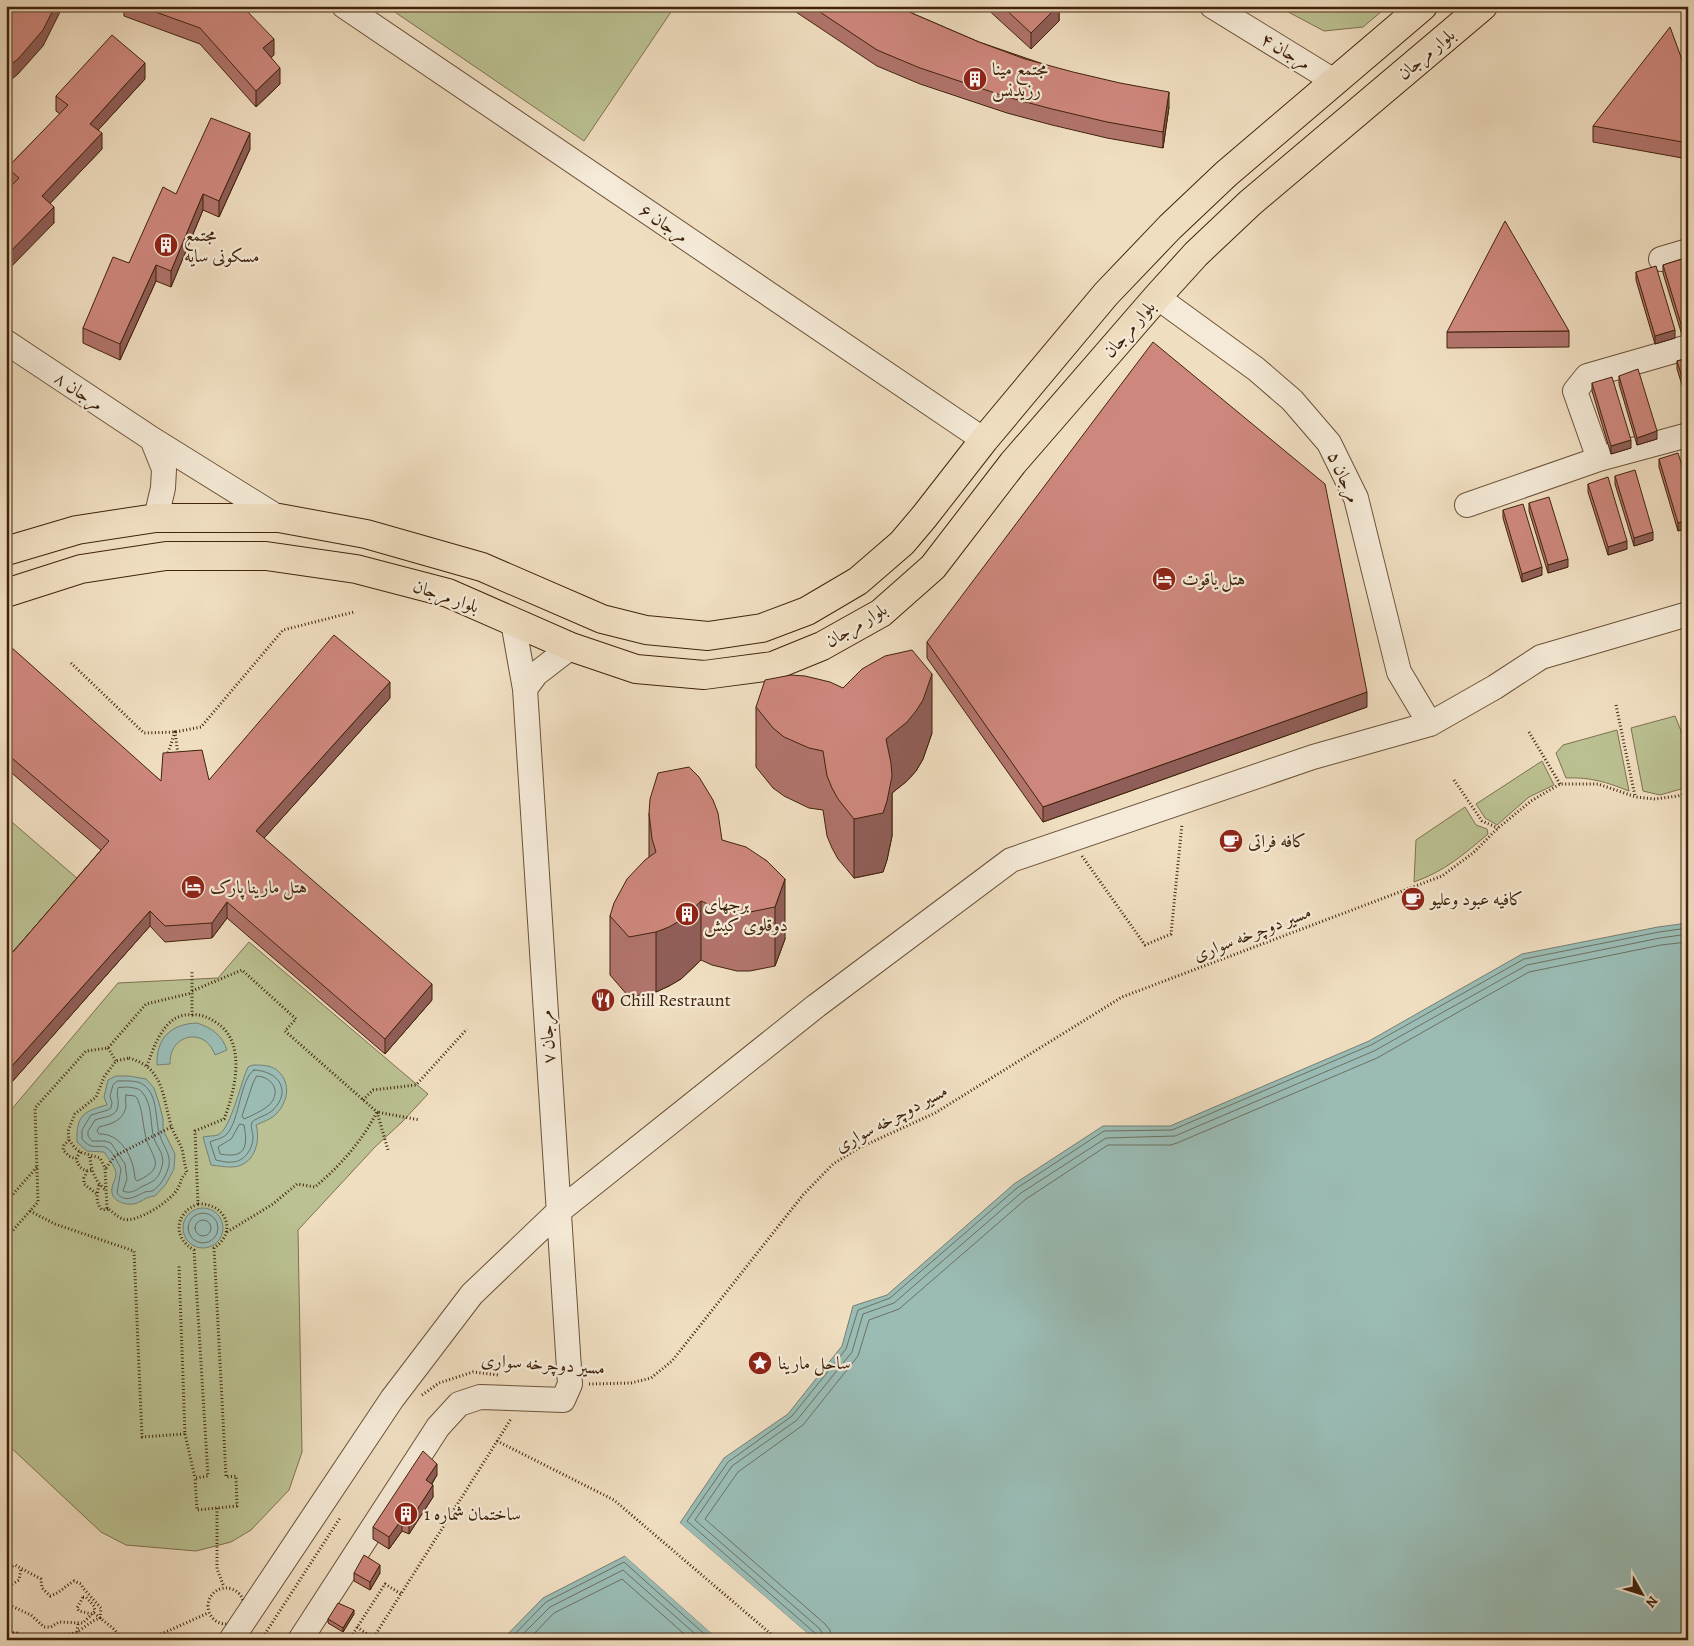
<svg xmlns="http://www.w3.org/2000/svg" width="1694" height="1646" viewBox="0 0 1694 1646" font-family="Alegreya,Amiri,serif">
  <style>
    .green { fill: #bbc192; stroke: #7e724e }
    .water { fill: #9abcb5; stroke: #767f71 }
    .pier { fill: #f0dec1 }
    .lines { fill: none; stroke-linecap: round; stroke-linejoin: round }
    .shore { stroke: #6d7060; stroke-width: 1 }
    .minor-casing { stroke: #6c5238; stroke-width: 26 }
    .major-casing { stroke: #40230b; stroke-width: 30 }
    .path { stroke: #40230b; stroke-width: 3; stroke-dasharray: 1 2.5; stroke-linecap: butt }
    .minor { stroke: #f5ead7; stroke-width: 24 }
    .major { stroke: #f0dec1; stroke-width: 28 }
    .wall { fill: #b1746c; stroke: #40230b }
    .shaded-wall { fill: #905e58; stroke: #40230b }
    .building { fill: #ce877d; stroke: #40230b }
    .labels { text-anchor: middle; stroke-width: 4.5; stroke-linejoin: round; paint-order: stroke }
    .street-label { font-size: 18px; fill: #40230b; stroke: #f5ead7 }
    .poi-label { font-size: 18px; fill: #40230b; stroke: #f5ead7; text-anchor: start }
  </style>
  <rect width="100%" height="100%" fill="#f0dec1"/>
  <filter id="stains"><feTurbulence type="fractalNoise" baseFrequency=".004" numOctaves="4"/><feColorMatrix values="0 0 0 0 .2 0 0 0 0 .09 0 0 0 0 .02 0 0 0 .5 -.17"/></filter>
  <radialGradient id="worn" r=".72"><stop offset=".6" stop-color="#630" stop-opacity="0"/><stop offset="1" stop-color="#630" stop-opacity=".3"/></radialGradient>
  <path class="green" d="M386,6H675L584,141Z
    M1277,6H1388L1363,27L1324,31Z
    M1675,716L1688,748V787L1660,795L1643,791L1631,728Z
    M1617,730L1629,791C1606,782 1591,777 1566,778L1556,753L1563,745Z
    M1542,761L1554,785L1529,797L1497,825L1485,818L1476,804Z
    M1465,807L1476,825L1487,829L1488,834C1463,855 1445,871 1414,882L1416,840Z
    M6,817L78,879L6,959Z
    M249,942L428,1094L402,1122L375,1147L298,1230L302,1452L289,1490L251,1530L231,1542L196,1551L126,1545L101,1532L6,1443V1108L11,1110L118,983L218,978Z"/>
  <path class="water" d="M1688,923V1640H815L680,1523L724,1458L788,1414L842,1346L853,1306L887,1295L1014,1184L1103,1126H1170L1369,1041L1522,954L1658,927Z
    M197,1023C212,1028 222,1035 227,1050L215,1055C205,1026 169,1034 170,1064L157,1065C156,1038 171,1024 197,1023Z
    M253,1065C261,1065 273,1065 279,1072C291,1084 288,1102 276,1114C272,1119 262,1122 256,1125C261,1142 254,1167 231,1167C225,1167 218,1166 211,1165L203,1137C208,1136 214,1136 218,1135C231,1129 241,1081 248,1067Z
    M116,1076H129L146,1079L154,1088L159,1103L163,1119V1130L175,1154L174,1169L166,1184L155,1196C146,1196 141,1203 133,1204C123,1205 110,1200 112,1188C113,1182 116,1179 116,1173C115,1166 108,1158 104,1152L87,1151L77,1142C76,1115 84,1111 107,1105L104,1097L108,1080Z
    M183 1228a20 20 0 1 1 40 0a20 20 0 1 1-40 0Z
    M625,1556L719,1640H502L543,1598Z"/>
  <path class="pier" d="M680,1523L815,1640H811L678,1524Z
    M627,1554L720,1638L721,1640H719L625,1556Z"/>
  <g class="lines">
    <path class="shore" d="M254,1070C279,1071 292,1091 273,1110C268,1115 258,1117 252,1122C250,1128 253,1132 253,1137C253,1149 244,1162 232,1162C227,1163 221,1161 216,1160L210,1142C216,1139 222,1139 227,1134C240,1119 240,1079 254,1070Z
      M257,1076C274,1077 282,1094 268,1106C262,1111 251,1116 244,1119L242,1116L253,1083Z
      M118,1081C126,1081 138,1080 144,1085C158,1096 155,1118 159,1132C162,1146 173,1155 168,1169C166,1176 159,1188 152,1191C150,1192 147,1191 145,1192C136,1196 125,1204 117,1193L121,1169C118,1163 113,1152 107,1148C98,1143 93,1152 82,1139V1130L91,1115L108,1110L111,1108L112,1103L110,1096L113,1085Z
      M128,1087C133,1088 139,1088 142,1092C154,1106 149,1126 155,1141C159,1149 165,1157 162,1166C159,1180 152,1182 141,1187C135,1191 130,1194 123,1191L127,1179L125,1164L111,1143L105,1141H92L88,1136V1131L95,1120C103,1117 118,1117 118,1105C119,1097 116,1097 118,1088Z
      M126,1095L135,1096L137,1098C143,1112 142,1119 145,1133C148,1155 171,1166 137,1181L135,1179C134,1158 121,1133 99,1134L97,1131L99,1127C111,1124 123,1121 126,1107C126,1103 125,1099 126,1095Z
      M240,1124L244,1125C248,1146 246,1159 220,1154L218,1147L231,1139Z
      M188 1228a15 15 0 1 1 30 0a15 15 0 1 1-30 0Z
      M195 1228a8 8 0 1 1 16 0a8 8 0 1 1-16 0Z
      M509,1640L546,1602L624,1562L711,1640
      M517,1640L550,1607L623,1570L702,1640
      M528,1640L554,1613L622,1579L691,1640
      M818,1640L816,1634L687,1521L728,1462L792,1416L846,1349L858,1310L890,1298L1017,1188L1104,1131L1172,1130L1371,1045L1524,959L1659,932L1688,928
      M824,1640L823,1635L820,1629L695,1520L732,1466L797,1420L852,1352L863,1314L894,1303L1021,1193L1106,1138L1175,1136L1374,1051L1527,965L1660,938L1688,934
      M831,1640L830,1630L825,1624L705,1519L738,1472L803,1425L858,1356L869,1320L899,1309L1026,1199L1108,1145H1171L1177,1143L1377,1058L1529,972L1661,945L1688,942"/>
    <g class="minor-casing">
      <path id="minor" d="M344,6L984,440
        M1212,6L1334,81
        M1661,259L1688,251
        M1157,297L1256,369L1292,400L1329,443L1356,498L1399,672L1430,724
        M6,342L152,439L279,518
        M152,439L164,469L163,488L156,518
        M1599,459L1575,391L1587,376L1688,347
        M1467,505L1599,459L1688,435
        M525,689L536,674L571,647
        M231,1640L392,1399L472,1294L559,1211L816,1006L1011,860L1313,757L1430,724L1495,687L1541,657L1688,614
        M300,1640L438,1427L459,1404L480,1397L563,1400L570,1384L525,689L513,622"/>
    </g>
    <g class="major-casing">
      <path id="major" d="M6,551L77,530L156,518H279L366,534L482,567L602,619L646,630L708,636L762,628L807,611L858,581L902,543L924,517L984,440L1106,294L1170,227L1226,174L1423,6
        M6,593L81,569L166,556H266L356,569L448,593L571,647L636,669L704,675L773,666L822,646L881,613L933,567L1013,463L1157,297L1196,254L1250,203L1483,6"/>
    </g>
    <path class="path" d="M71,663L144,733L175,732L201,727L283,630L354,612
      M1616,705L1635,796
      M1529,732L1560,784
      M167,756L175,732L178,754
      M1454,780L1482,821L1498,828
      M1082,856L1145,945L1171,934L1182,824
      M192,991L242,970L296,1019L285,1031L377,1112L388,1150
      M192,1015C201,1014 208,1017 217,1023C247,1043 235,1091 224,1119L195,1131L198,1204
      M108,1048L116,1061
      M129,1058C164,1068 162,1095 171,1125C173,1133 179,1141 182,1149C184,1157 184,1164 187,1172C179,1180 183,1179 178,1188C173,1200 136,1224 123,1219C117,1217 112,1211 107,1208L105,1168L100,1158L80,1152L75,1148L69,1140L68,1131L75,1114L96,1097L104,1077L116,1061Z
      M147,1066C154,1046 165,1012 192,1015V970
      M363,1100L373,1090L416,1085L467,1029
      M69,1140L64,1145L63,1150L69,1156L76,1159
      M80,1152L76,1159C79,1167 83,1172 92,1170
      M90,1157C91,1170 95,1182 106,1190
      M106,1168L115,1156L173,1126
      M87,1171L84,1178V1184L97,1194
      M99,1185C97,1194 95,1202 102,1210L109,1209
      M6,1202L37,1167
      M198,1204C226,1203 238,1232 214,1248L226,1477L236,1476L237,1506L197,1510L195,1478L208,1476L194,1250C172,1237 175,1213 198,1204Z
      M30,1211L55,1224L134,1251L142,1437L185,1434L179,1266
      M227,1232L273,1204L297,1184L315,1187C340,1166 362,1141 377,1112L420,1120
      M6,1238L38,1202L35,1108L86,1051L108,1048L146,1004L192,993
      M589,1384L631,1383L651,1378L672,1361L803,1195L833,1164L859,1148L935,1113L1122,997L1442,876L1473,853L1498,828L1531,801L1560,784H1598L1636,797L1655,799L1678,796L1688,792
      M422,1395L439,1383L473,1372L498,1375
      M185,1434L195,1478
      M497,1441L614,1500L778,1640
      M217,1508V1569L224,1587
      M6,1569L15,1565L41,1579L42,1588L50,1596C60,1593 65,1586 74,1581L81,1584L83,1588L101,1608L100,1618L93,1621L77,1632L51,1640
      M208 1606a18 18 0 1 1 36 0a18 18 0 1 1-36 0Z
      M6,1588L19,1580L21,1569
      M6,1597L9,1601L8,1610L6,1612
      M83,1597H86L94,1606L95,1611L92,1614L79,1611L77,1608Z
      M9,1605L31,1615L44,1627H51L59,1622L83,1623L92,1614
      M94,1613L115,1630L122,1640
      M78,1624L77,1632L80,1640
      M357,1627L373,1638
      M6,1632L17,1633L25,1640
      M148,1640L208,1613
      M261,1640L340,1518
      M349,1640L385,1584L401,1594
      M372,1640L511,1419"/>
    <use href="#minor" class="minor"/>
    <use href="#major" class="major"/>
  </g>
  <path class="wall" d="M124,6H242L274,55L271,57L280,84L256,107L200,44L124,16Z
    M787,6H896L900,8L979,42L1169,107L1163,148L1107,138L1052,125L1007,113L920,84L877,66Z
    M984,6H1059V21L1031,49Z
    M1688,76V159L1593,142V126Z
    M145,79L98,130L102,149L50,203L54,223L7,184V168L60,114L56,111V96Z
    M250,149L219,217L203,210L171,287L156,281L120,360L83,343V328L129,263L176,194Z
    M1682,259V335L1663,273V265Z
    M1636,272L1675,338L1655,344L1636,280Z
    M1569,331V347L1447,348V332Z
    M1688,358V404L1677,369V361Z
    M1619,376L1657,439L1637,445L1619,384Z
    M1592,383L1631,448L1611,454L1592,391Z
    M1685,452H1688V468L1685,460Z
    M1659,459L1688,484V528L1678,531L1659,467Z
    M1615,476L1653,540L1634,546L1615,484Z
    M1588,484L1627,549L1608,555L1588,492Z
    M1529,503L1568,567L1548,573L1529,511Z
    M1503,510L1542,575L1522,582L1503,518Z
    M927,642L1367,707L1043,822L927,658Z
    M6,652L161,781L209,780L390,698L264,838L432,1000L385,1054L227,918L212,938L165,942L150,926L11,1083L6,1079V960L101,850L6,768Z
    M756,707L932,733L923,759L916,771L907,781L892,793V836L887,860L883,872L854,878L838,859L832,848L827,836L823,810L809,808L784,796L773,788L756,767Z
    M649,813L722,840L767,861L785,939L775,966L750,971H737L712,965L701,960L681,979L669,986L656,992L629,997L610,975V916L649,857Z
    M437,1475L432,1484L433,1497L409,1534L402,1531L389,1549L373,1539V1527Z
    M354,1573H380L370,1590L354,1581Z
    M354,1614L343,1632L328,1623V1619Z"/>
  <path class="shaded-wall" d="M55,6H60V12L43,46L18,74L6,84V68Z
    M1058,6H1059V21L1031,49V33Z
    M274,39V55L263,64V48Z
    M145,63V79L90,139V124Z
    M280,68V84L256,107V91Z
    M1169,92V107L1163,148V132Z
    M102,133V149L42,212V196Z
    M250,133V149L219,217V201Z
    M203,194V210L171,287V271Z
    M54,207V223L6,272V256Z
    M156,265V281L120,360V344Z
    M1688,325V333L1682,335V327Z
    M1675,330V338L1655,344V336Z
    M1657,431V439L1637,445V438Z
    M1631,440V448L1611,454V446Z
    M1688,520V528L1678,531V523Z
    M1653,532V540L1634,546V538Z
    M1627,541V549L1608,555V547Z
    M1568,559V567L1548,573V565Z
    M1542,567V575L1522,582V574Z
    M932,674V733L923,759L916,771L907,781L892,793V836L887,860L883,872L854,878V819L886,739Z
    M390,682V698L256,847V831Z
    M1367,692V707L1043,822V807Z
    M785,879V939L775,966V907Z
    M701,901V960L681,979L669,986L656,992V932Z
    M227,902V918L212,938V923Z
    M150,911V926L11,1083V1067Z
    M432,984V1000L385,1054V1039Z
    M437,1464V1475L426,1492V1480Z
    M433,1485V1497L409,1534V1522Z
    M402,1519V1531L389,1549V1537Z
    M380,1565V1573L370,1590V1582Z
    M354,1610V1614L343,1632V1628Z"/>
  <path class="building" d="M6,6H55L43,30L18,59L6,68Z
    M139,6H242L274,39L263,48L280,68L256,91L200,28Z
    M811,6H896L900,8L979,42L1025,59L1073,72L1120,83L1169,92L1163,132L1107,122L1052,109L1007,97L920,68L877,50Z
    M1002,6H1058L1031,33Z
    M1670,27L1688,76V143L1593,126Z
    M112,35L145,63L90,124L102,133L42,196L54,207L6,256V191L19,178L7,168L68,105L56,96Z
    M211,118L250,133L219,201L203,194L171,271L156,265L120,344L83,328L113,257L129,263L163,187L176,194Z
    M1505,221L1569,331L1447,332Z
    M1682,259L1688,277V325L1682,327L1663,265Z
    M1656,266L1675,330L1655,336L1636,272Z
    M1153,342L1325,484L1367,692L1043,807L927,642Z
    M1688,358V396L1677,361Z
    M1638,369L1657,431L1637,438L1619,376Z
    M1612,377L1631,440L1611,446L1592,383Z
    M1685,452H1688V460Z
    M1678,453L1688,484V520L1678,523L1659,459Z
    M1635,470L1653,532L1634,538L1615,476Z
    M1608,477L1627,541L1608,547L1588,484Z
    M1549,497L1568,559L1548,565L1529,503Z
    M1523,504L1542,567L1522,574L1503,510Z
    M334,635L390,682L256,831L432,984L385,1039L227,902L212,923L165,926L150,911L11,1067L6,1063V960L109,841L6,753V652L11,647L161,781L163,753L202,750L209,780Z
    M912,650L932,674L923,700L916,711L907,722L886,739L891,763L892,776L887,801L883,813L854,819L838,799L832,788L827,776L823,751L809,748L784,737L773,728L756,707L765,680L791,675L805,676L830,682L843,688L862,669L885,656Z
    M689,767L699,777L713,800L718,813L722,840L746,847L767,861L785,879L775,907L750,912L737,911L712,906L701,901L681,920L669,927L656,932L629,937L610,916L614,903L627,879L645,860L656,852L652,839L649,813L650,799L658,773Z
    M423,1451L437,1464L426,1480L433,1485L409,1522L402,1519L389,1537L373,1527Z
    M364,1555L380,1565L370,1582L354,1573Z
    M338,1603L354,1610L343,1628L328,1619Z"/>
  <defs>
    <g id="building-disc" transform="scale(1.25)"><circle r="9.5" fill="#8f2418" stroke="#f5ead7"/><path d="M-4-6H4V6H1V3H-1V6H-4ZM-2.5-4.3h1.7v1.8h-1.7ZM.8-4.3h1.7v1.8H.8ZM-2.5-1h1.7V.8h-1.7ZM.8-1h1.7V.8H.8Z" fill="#fff"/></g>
    <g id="hotel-disc" transform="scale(1.25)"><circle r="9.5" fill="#8f2418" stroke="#f5ead7"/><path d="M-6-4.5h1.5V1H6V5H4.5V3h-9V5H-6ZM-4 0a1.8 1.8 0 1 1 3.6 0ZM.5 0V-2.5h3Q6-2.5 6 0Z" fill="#fff"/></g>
    <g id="cafe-disc" transform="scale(1.25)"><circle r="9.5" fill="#8f2418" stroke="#f5ead7"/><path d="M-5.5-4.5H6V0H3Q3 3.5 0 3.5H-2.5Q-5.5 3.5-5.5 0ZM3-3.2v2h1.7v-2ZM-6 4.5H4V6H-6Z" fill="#fff"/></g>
    <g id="restaurant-disc" transform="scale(1.25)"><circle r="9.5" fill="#8f2418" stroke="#f5ead7"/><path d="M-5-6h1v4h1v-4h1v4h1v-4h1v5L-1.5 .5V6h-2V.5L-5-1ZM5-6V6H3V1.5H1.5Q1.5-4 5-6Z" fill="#fff"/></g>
    <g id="sight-disc" transform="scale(1.25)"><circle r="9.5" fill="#8f2418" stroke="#f5ead7"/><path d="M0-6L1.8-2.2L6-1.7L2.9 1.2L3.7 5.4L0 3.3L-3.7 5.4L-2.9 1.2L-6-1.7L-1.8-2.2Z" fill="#fff"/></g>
  </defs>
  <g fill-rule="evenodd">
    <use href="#building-disc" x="975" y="79"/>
    <use href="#building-disc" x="166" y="245"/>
    <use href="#hotel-disc" x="1164" y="579"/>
    <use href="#cafe-disc" x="1231" y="841"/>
    <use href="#hotel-disc" x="193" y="887"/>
    <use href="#cafe-disc" x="1413" y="899"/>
    <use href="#building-disc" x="687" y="914"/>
    <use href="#restaurant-disc" x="603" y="1000"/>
    <use href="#sight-disc" x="760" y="1363"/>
    <use href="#building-disc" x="406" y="1514"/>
  </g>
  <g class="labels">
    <g class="street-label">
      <text transform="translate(1286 51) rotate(31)" y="6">مرجان ۴</text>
      <text transform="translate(1426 54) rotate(-40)" y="6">بلوار مرجان</text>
      <text transform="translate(664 223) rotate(34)" y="6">مرجان ۶</text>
      <text transform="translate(1129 329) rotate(-49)" y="6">بلوار مرجان</text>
      <text transform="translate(79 391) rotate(34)" y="6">مرجان ۸</text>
      <text transform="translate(1344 477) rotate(66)" y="6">مرجان ۵</text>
      <text transform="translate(446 596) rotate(19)" y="6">بلوار مرجان</text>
      <text transform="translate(856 625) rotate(-31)" y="6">بلوار مرجان</text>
      <text transform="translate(1252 933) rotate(-21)" y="6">مسیر دوچرخه سواری</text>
      <text transform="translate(547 1037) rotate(-94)" y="6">مرجان ۷</text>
      <text transform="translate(891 1118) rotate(-28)" y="6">مسیر دوچرخه سواری</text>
      <text transform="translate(543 1364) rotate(4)" y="6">مسیر دوچرخه سواری</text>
    </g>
    <g class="poi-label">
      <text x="992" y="75">مجتمع مینا<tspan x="992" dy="21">رزیدنس</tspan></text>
      <text x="184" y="241">مجتمع<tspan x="184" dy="21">مسکونی سایه</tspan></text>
      <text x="1182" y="585">هتل یاقوت</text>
      <text x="1248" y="847">کافه فراتی</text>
      <text x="210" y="893">هتل مارینا پارک</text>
      <text x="1430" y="905">کافیه عبود وعلیو</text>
      <text x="704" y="910">برجهای<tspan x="704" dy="21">دوقلوی کیش</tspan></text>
      <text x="620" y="1006">Chill Restraunt</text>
      <text x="778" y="1369">ساحل مارینا</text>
      <text x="424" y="1520">ساختمان شماره 1</text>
    </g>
  </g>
  <rect width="1694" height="1646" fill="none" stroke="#f0dec1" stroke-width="25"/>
  <rect x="8" y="8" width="1679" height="1631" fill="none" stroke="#40230b" stroke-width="2.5"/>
  <rect x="12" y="12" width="1669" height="1621" fill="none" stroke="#40230b"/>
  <g transform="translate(1642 1594) rotate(129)" stroke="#f5ead7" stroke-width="4" paint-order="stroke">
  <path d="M0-4L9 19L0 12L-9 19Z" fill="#40230b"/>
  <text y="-8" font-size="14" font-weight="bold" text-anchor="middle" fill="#40230b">N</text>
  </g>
  <rect width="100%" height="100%" filter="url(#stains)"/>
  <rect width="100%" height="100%" fill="url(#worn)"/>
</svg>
